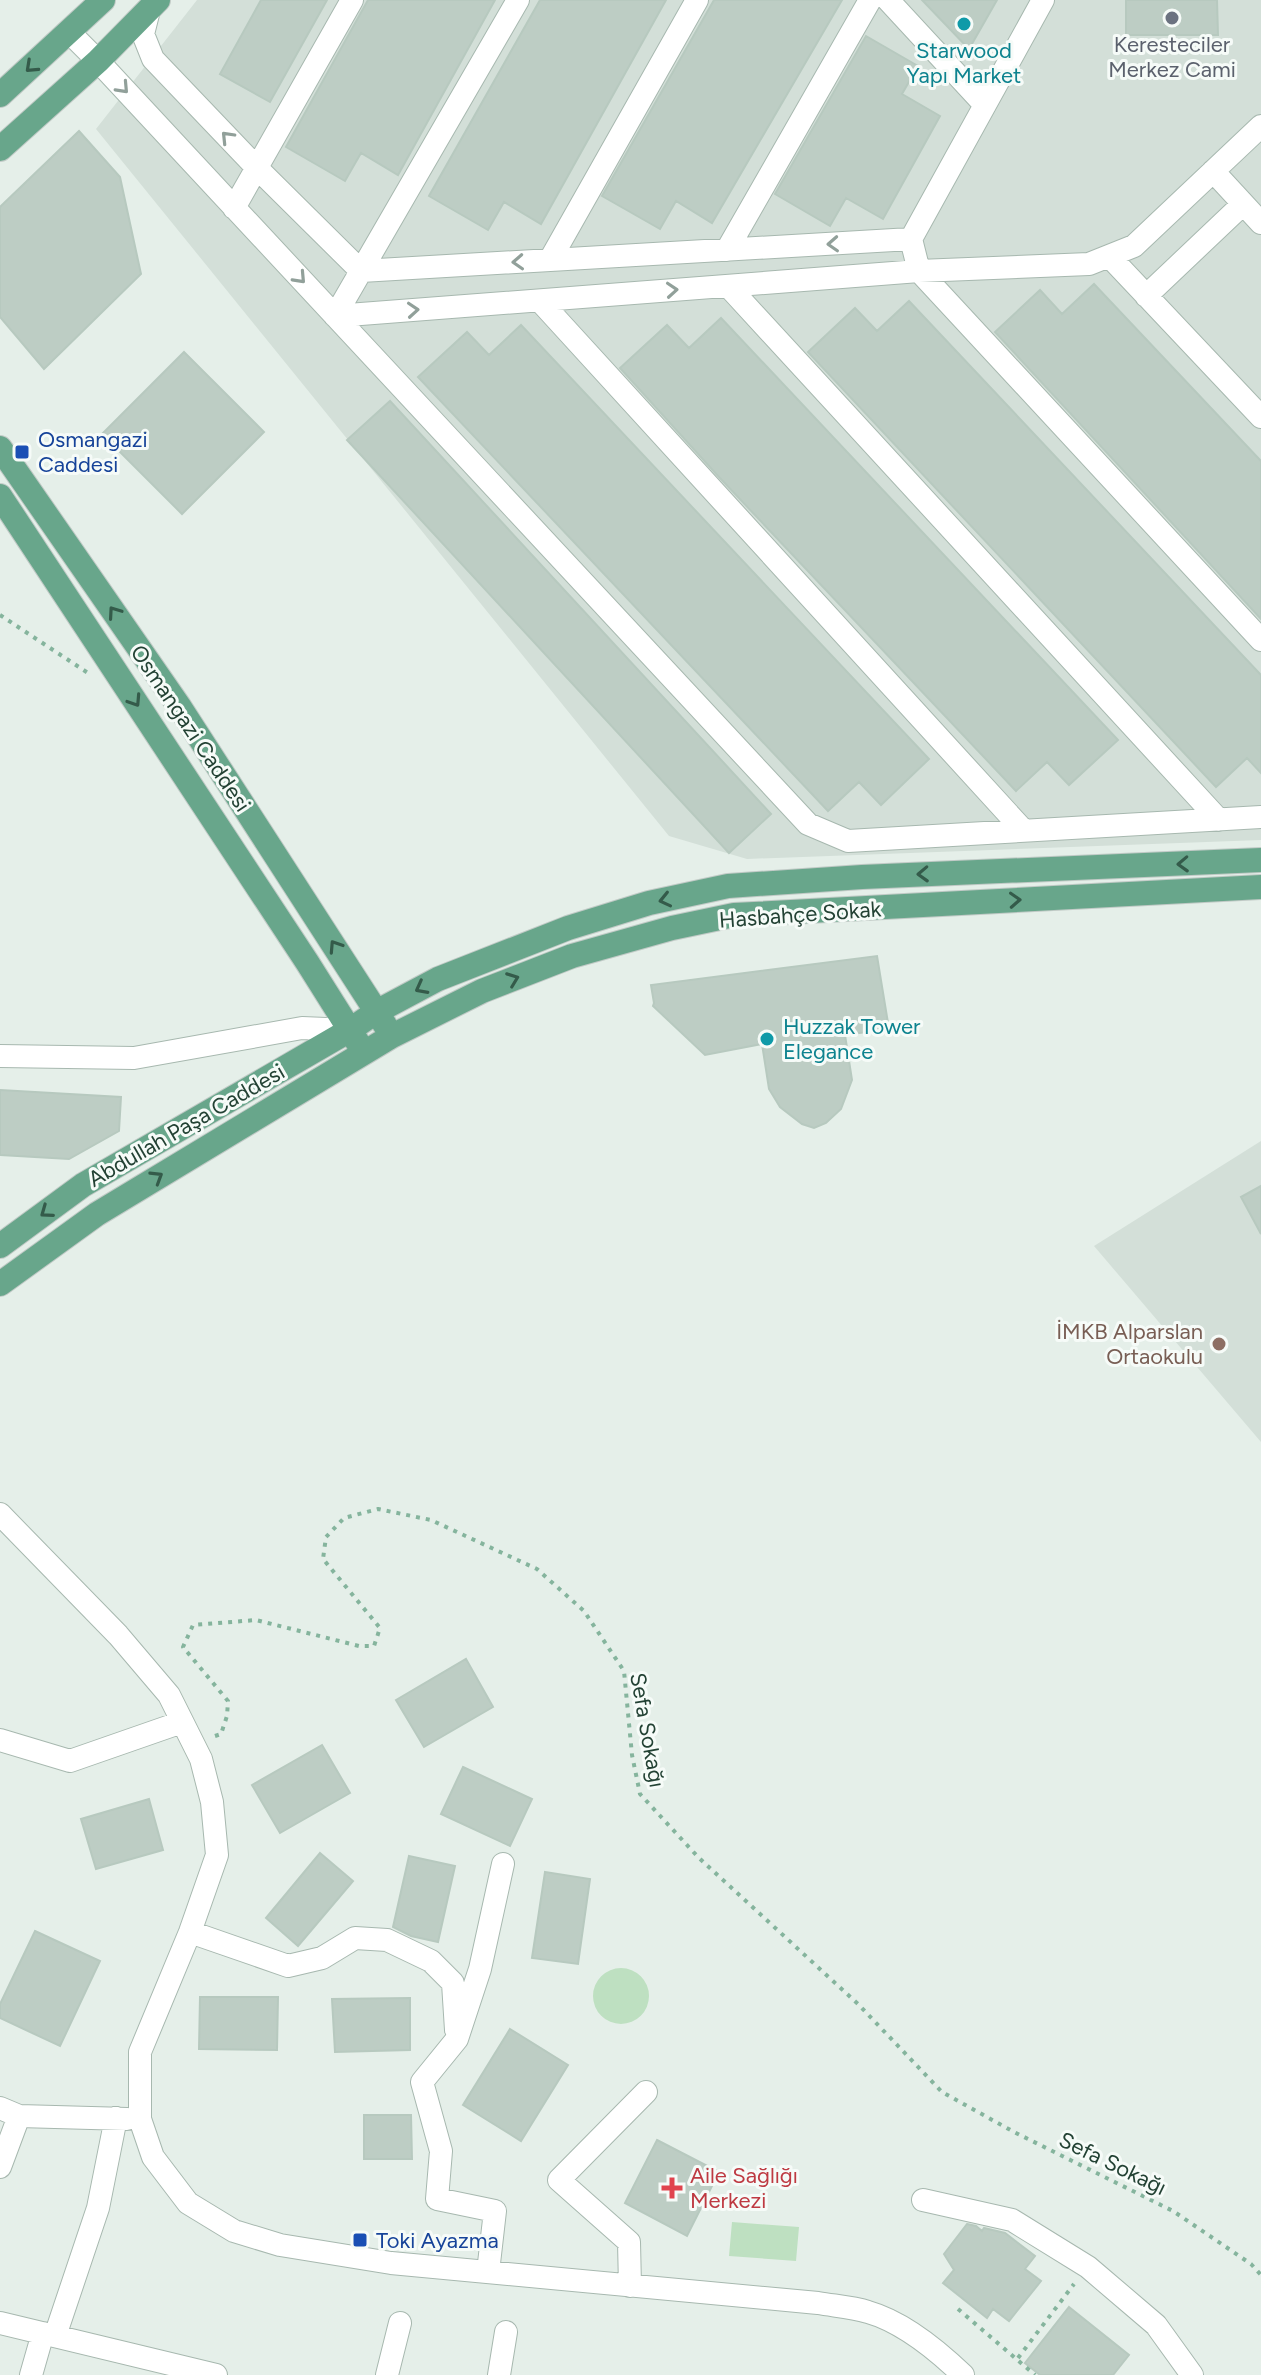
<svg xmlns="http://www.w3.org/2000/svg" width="1261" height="2375" viewBox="0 0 1261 2375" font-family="Figtree,sans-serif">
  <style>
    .built { fill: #d3dfd8 }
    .green { fill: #bee0c1 }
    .building { fill: #bdcdc4; stroke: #b7c9bf; stroke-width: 2 }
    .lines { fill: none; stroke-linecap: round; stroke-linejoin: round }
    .minor-casing { stroke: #a7b8af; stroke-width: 24 }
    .major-casing { stroke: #c1cac6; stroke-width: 26 }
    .path { stroke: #85b49d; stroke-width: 4; stroke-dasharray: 4 6; stroke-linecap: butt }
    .minor { stroke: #fff; stroke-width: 22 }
    .major { stroke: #68a68b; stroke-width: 24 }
    .oneway { stroke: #345b4a }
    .oneway2 { stroke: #91a09a }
    .worship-dot { fill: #6b7280; stroke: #f6fbf8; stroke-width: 3 }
    .culture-dot { fill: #0f9aa8; stroke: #f6fbf8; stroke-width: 3 }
    .transit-dot { fill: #1a4fb4; stroke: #f6fbf8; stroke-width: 3 }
    .education-dot { fill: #8d6e63; stroke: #f6fbf8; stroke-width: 3 }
    .health-dot { fill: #e0444e; stroke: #f6fbf8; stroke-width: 3 }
    .labels { text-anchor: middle; stroke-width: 6; stroke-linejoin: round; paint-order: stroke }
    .worship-label { font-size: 22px; fill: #5b616d; stroke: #f6fbf8 }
    .culture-label { font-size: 22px; fill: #0d838f; stroke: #f6fbf8 }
    .transit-label { font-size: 22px; fill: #164399; stroke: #f6fbf8; text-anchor: start }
    .street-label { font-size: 22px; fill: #234234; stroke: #f6fbf8 }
    .education-label { font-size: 22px; fill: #785e54; stroke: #f6fbf8; text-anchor: end }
    .health-label { font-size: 22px; fill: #be3a42; stroke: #f6fbf8; text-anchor: start }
  </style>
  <rect width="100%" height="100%" fill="#e5efe9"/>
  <path class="built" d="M197,0H1261V840L747,859L669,836L96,129Z
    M1261,1141V1442L1094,1246Z"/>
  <path class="green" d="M593 1996a28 28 0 1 1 56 0a28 28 0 1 1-56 0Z
    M732,2222L799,2227L796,2261L729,2256Z"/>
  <path class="building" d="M261,0H327L270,102L220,74Z
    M368,0H495L398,175L361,153L345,181L286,147Z
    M540,0H666L541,224L504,202L488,230L429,196Z
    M714,0H842L712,223L676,201L660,229L602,196Z
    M922,0H997L969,49Z
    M1126,0H1217L1218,35H1126Z
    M866,36L918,66L902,94L940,116L883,219L846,198L830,226L775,194Z
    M79,131L120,177L141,274L44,369L0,317V207Z
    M1094,284L1261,461V619L995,332L1040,290L1062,314Z
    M909,301L1261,675V773L1247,758L1216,787L808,352L855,308L877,331Z
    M721,318L1118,740L1069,785L1047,762L1016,791L719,477L620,368L667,325L689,348Z
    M521,325L929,759L881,805L859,782L828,811L418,377L467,332L489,355Z
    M184,352L264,432L182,514L102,434Z
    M390,401L771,814L729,853L347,440Z
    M877,956L889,1029L845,1035L852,1080L841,1109L826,1123L814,1128L802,1124L780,1107L769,1089L762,1044L705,1055L653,1006L654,1003L651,985Z
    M0,1090L121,1097L119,1131L69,1159L0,1155Z
    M1261,1186V1234L1241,1197Z
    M466,1659L493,1707L424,1747L396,1700Z
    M322,1745L350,1793L280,1833L252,1785Z
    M463,1767L532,1799L510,1846L441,1814Z
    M149,1799L163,1850L96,1869L81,1819Z
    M320,1853L353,1881L298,1946L266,1918Z
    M409,1856L455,1866L438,1942L411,1936L393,1927Z
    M545,1872L590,1879L578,1964L532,1958Z
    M35,1931L100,1961L60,2046L0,2018V2004Z
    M200,1997H278L277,2050L199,2049Z
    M410,1998V2050L335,2052L332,1999Z
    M510,2029L568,2065L521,2141L463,2105Z
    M364,2115H411L412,2159H364Z
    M657,2140L719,2172L687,2236L625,2203Z
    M967,2224L976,2226L982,2231L984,2228L1005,2233L1035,2256L1025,2269L1041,2281L1009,2321L993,2309L987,2318L943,2283L954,2270L944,2254Z
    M1069,2307L1129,2355L1113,2375H1040L1025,2363Z"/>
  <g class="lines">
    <g class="minor-casing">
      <path id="minor" d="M888,0L985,105
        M1043,0L911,239L919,271L1261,640
        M149,10L143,34L153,59L257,168L361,271L911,239
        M69,32L98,61L808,824L848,841L1261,817
        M1213,171L1261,223
        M234,208L352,0
        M727,250L870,0
        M1109,256L1261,417
        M550,260L697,0
        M728,286L1219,820
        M1146,296L1243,204
        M540,301L1024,831
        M335,316L919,271L1089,264L1134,246L1261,126
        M335,316L518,0
        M0,1056L134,1058L302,1028L350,1030
        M0,1514L118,1635L169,1695L201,1759L212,1802L217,1855L190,1932L140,2052V2119L153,2157L188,2203L234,2231L280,2245L391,2263L818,2303C835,2306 852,2307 868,2312C903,2322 937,2350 963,2375
        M0,1740L70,1761L182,1722
        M190,1932L288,1966L322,1958L355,1938L387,1940L431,1961L453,1983L456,2030
        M0,2108L19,2116L127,2119
        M0,2167L19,2116
        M923,2200L1012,2220L1088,2267L1156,2325L1192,2375
        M488,2272L495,2211L437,2199L441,2151L422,2082L457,2039L480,1969L503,1864
        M630,2286L629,2242L559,2180L646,2092
        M0,2323L216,2375
        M55,2336L98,2208L116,2118
        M31,2375L43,2333
        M387,2375L400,2323
        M499,2375L506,2332"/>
    </g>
    <g class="major-casing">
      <path id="major" d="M0,95L103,0
        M0,149L98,61L158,0
        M0,448L179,706L385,1025
        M0,496L307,962L358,1043
        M0,1246L83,1185L350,1030L376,1012L438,979L568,928L649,903L728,886L862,877L1261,860
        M0,1284L97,1214L392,1036L482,991L572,956L672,928L734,915L1261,887"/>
    </g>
    <path class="path" d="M0,615L88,673
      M215,1736L221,1734L227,1716L228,1701L183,1647L193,1625L256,1620L359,1646H374L380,1628L323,1559L326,1537L344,1518L378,1509L431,1520L537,1569L584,1611L624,1671L632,1755L640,1794L698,1857L858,2004L942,2092L1014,2132L1173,2211L1251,2264L1261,2275
      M958,2309L1035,2375
      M1018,2358L1074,2284"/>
    <use href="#minor" class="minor"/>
    <use href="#major" class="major"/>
  </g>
  <defs><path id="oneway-chevron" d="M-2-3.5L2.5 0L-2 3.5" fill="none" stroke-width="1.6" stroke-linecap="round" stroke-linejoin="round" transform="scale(2)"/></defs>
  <g class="oneway">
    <use href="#oneway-chevron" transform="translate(31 67) rotate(137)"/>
    <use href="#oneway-chevron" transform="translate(114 612) rotate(-125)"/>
    <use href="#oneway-chevron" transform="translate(135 701) rotate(57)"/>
    <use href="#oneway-chevron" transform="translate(1183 864) rotate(178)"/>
    <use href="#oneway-chevron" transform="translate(923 874) rotate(178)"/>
    <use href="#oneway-chevron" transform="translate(665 900) rotate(167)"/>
    <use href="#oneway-chevron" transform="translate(1015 900) rotate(-3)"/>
    <use href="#oneway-chevron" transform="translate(335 946) rotate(-123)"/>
    <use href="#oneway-chevron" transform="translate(513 979) rotate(-21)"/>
    <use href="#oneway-chevron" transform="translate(421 988) rotate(152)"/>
    <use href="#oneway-chevron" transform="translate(157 1177) rotate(-32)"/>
    <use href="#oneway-chevron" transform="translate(46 1212) rotate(144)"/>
  </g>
  <g class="oneway2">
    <use href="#oneway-chevron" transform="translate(123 88) rotate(47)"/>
    <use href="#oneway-chevron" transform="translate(227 137) rotate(-134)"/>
    <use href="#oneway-chevron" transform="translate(833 244) rotate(177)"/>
    <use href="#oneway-chevron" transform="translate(518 262) rotate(177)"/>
    <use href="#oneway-chevron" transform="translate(300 278) rotate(47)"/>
    <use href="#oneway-chevron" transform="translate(672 290) rotate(-4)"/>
    <use href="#oneway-chevron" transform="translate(413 310) rotate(-4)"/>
  </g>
  <circle class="worship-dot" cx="1172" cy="18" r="8"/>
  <g class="culture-dot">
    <circle cx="964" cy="24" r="8"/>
    <circle cx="767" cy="1039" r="8"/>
  </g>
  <g class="transit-dot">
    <rect x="14" y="444" width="16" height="16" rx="4"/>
    <rect x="352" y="2232" width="16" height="16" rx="4"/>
  </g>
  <circle class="education-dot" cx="1219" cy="1344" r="8"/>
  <path class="health-dot" d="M668 2176h8v8h8v8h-8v8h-8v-8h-8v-8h8z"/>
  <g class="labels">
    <g class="worship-label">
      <text x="1172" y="52">Keresteciler<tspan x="1172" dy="25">Merkez Cami</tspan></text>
    </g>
    <g class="culture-label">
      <text x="964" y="58">Starwood<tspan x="964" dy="25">Yapı Market</tspan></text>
      <text x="783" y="1034" text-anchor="start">Huzzak Tower<tspan x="783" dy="25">Elegance</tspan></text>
    </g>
    <g class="transit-label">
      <text x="38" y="447">Osmangazi̇<tspan x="38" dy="25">Caddesi̇</tspan></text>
      <text x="376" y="2248">Toki Ayazma</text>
    </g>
    <g class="street-label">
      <text transform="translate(191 728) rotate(56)" y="8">Osmangazi Caddesi</text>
      <text transform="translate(800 914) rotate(-4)" y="8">Hasbahçe Sokak</text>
      <text transform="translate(186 1125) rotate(-30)" y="8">Abdullah Paşa Caddesi</text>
      <text transform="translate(648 1730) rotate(80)" y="8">Sefa Sokağı</text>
      <text transform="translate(1113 2163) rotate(26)" y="8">Sefa Sokağı</text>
    </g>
    <g class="education-label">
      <text x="1203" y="1339">İMKB Alparslan<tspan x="1203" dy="25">Ortaokulu</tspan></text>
    </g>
    <g class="health-label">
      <text x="690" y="2183">Aile Sağlığı<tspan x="690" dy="25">Merkezi</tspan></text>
    </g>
  </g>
</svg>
